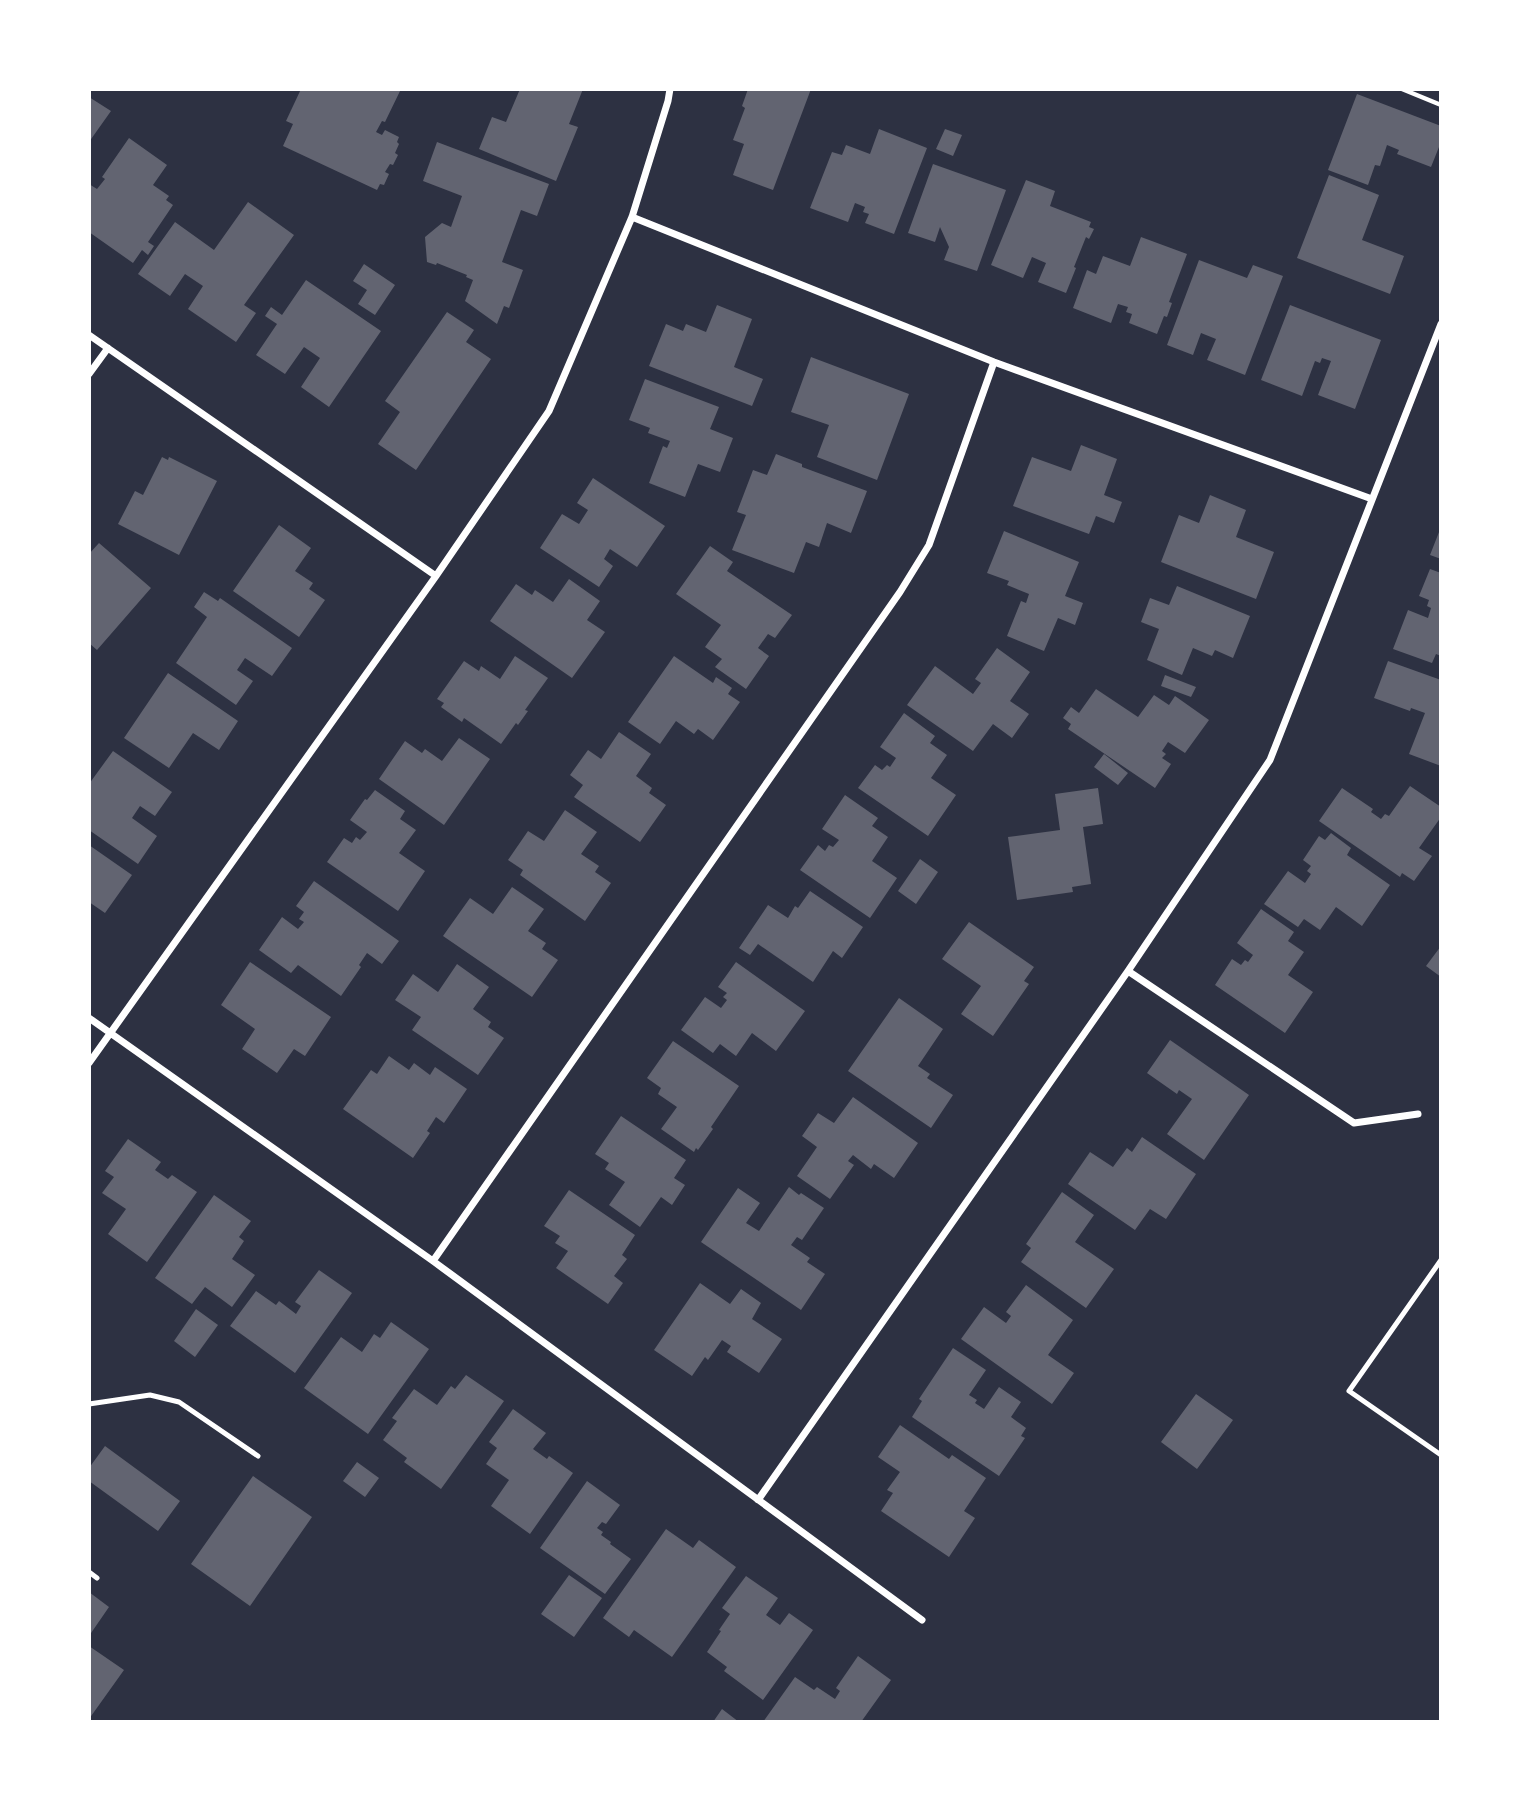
<svg xmlns="http://www.w3.org/2000/svg" width="1530" height="1811" viewBox="0 0 1530 1811" font-family="'Noto Sans',sans-serif">
  <style>
    .building { fill: #626471 }
    .lines { fill: none; stroke-linecap: round; stroke-linejoin: round }
    .path { stroke: #fff; stroke-width: 4.5 }
    .service { stroke: #fff; stroke-width: 5 }
    .minor { stroke: #fff; stroke-width: 7 }
  </style>
  <rect width="100%" height="100%" fill="#2d3142"/>
  <path class="building" d="M301,89H401L385,122L382,121L376,132L382,135L385,130L399,137L397,142L399,144L395,153L398,155L393,165L390,164L385,172L389,174L384,185L380,184L377,190L283,146L293,124L286,121Z
    M520,89H583L569,124L578,127L556,181L479,149L492,117L506,122Z
    M748,89H811L773,190L733,175L744,144L733,140L745,108L742,106Z
    M1357,94L1441,126V142L1431,167L1397,154L1399,150L1387,145L1380,166L1375,165L1368,185L1328,170Z
    M89,97L111,111L89,142Z
    M879,129L927,148L894,234L865,223L869,214L863,212L865,207L855,203L848,222L810,208L832,152L842,155L846,145L870,154Z
    M945,129L962,135L953,156L936,149Z
    M129,138L167,165L153,185L169,196L166,200L173,205L148,242L154,246L148,255L142,250L133,263L89,232V184L97,189L105,179L102,177Z
    M437,142L549,184L537,216L521,210L502,262L523,270L509,308L504,306L497,324L465,301L473,280L466,277L467,275L437,263L436,265L427,262L425,237L442,223L451,227L462,196L423,181Z
    M933,164L1006,190L977,271L944,260L949,247L940,227L935,242L908,233Z
    M1329,175L1379,195L1362,240L1404,256L1390,294L1297,258Z
    M1026,180L1055,191L1050,206L1091,222L1089,227L1094,229L1089,239L1086,237L1074,267L1076,268L1066,293L1038,282L1046,263L1032,257L1023,278L991,265Z
    M248,202L294,235L244,305L256,313L236,342L188,309L203,286L185,274L170,296L138,274L175,222L214,250Z
    M1141,237L1187,254L1169,302L1172,303L1167,317L1164,316L1157,334L1129,323L1132,314L1126,312L1128,307L1118,304L1111,323L1073,308L1087,270L1096,274L1103,256L1130,266Z
    M1199,260L1247,278L1253,265L1283,276L1245,375L1207,360L1216,339L1201,333L1193,355L1167,345Z
    M364,264L395,285L375,315L358,304L367,290L353,281Z
    M306,280L381,331L329,407L301,387L320,358L304,347L285,374L256,355L277,324L265,316L271,307L282,315Z
    M717,305L752,319L734,367L763,379L752,406L649,366L666,324L683,331L686,324L706,332Z
    M1290,305L1381,340L1355,409L1318,395L1331,361L1322,358L1320,363L1315,361L1302,396L1261,380Z
    M447,312L474,330L466,342L491,359L416,470L378,444L400,412L385,401Z
    M811,357L909,394L877,480L817,457L829,425L791,412Z
    M645,379L719,407L710,429L733,438L720,472L698,464L685,497L649,483L663,446L667,448L670,441L648,433L650,428L629,420Z
    M1081,445L1117,459L1104,495L1122,502L1114,523L1096,516L1089,534L1013,506L1032,457L1071,471Z
    M776,454L802,464V467L867,491L851,533L827,523L819,547L806,542L794,573L732,550L746,515L737,512L753,470L767,475Z
    M162,457L168,460L169,457L217,481L179,555L118,524L135,491L143,495Z
    M593,478L665,526L637,567L610,549L604,559L613,566L599,587L540,548L562,514L579,524L588,510L577,503Z
    M1210,495L1246,510L1236,537L1274,552L1256,599L1161,562L1179,515L1199,523Z
    M279,525L311,548L295,571L313,583L309,589L325,600L299,637L233,591Z
    M1441,527V559L1430,555Z
    M1004,531L1079,562L1065,596L1083,603L1075,625L1058,618L1044,651L1007,636L1021,601L1026,603L1029,594L1007,585L1009,581L987,573Z
    M99,543L151,588L97,650L89,643V554Z
    M710,546L733,562L727,571L792,615L775,638L768,634L758,648L769,656L746,689L715,667L722,659L705,647L721,625L676,594Z
    M1430,569L1441,573V656L1436,654L1432,663L1393,649L1408,610L1428,618L1431,608L1427,606L1429,600L1419,596Z
    M569,579L600,601L587,620L605,632L572,678L490,621L516,584L532,595L535,590L553,602Z
    M1177,586L1250,616L1233,658L1215,650L1212,656L1193,648L1182,675L1147,660L1159,629L1141,622L1150,598L1169,605Z
    M204,592L218,601L220,598L292,648L272,676L245,658L237,670L253,681L236,705L176,663L207,617L194,607Z
    M997,648L1030,672L1010,701L1029,714L1012,738L993,724L973,751L907,705L935,666L973,694L981,683L975,679Z
    M515,656L548,678L525,710L528,711L518,725L516,723L501,744L464,718L462,722L441,707L444,703L437,699L464,661L479,671L481,666L500,679Z
    M674,656L713,683L716,677L732,688L728,694L740,702L713,740L698,729L694,734L676,721L660,744L628,722Z
    M1388,661L1441,680V766L1409,754L1425,713L1411,708L1410,711L1374,698Z
    M168,673L238,721L219,750L193,733L169,768L124,738Z
    M1165,675L1196,687L1191,697L1161,686Z
    M1096,689L1138,717L1154,695L1169,705L1175,696L1209,720L1185,753L1168,742L1162,751L1166,754L1162,758L1171,764L1155,788L1068,729L1071,724L1063,718L1071,707L1079,713Z
    M904,713L935,736L930,743L947,755L931,778L956,795L928,836L858,788L875,765L882,770L887,765L890,767L896,758L880,747Z
    M619,732L651,754L636,776L652,788L649,793L666,805L640,842L574,797L583,785L570,775L588,750L601,759Z
    M459,738L490,759L444,825L379,779L405,741L422,753L425,749L442,761Z
    M113,751L172,792L155,816L140,806L132,818L157,836L138,864L89,830V784Z
    M1104,754L1128,773L1118,785L1094,767Z
    M1410,786L1441,807V817L1419,848L1432,856L1414,881L1402,873L1400,877L1319,821L1342,788L1373,809L1371,812L1381,819L1385,814L1389,816Z
    M1098,788L1103,824L1083,827L1091,884L1072,887L1073,892L1017,900L1008,837L1060,830L1055,794Z
    M375,790L405,811L400,819L416,830L399,853L425,871L398,911L327,862L344,838L352,843L356,837L360,840L367,832L350,820L365,799L367,800Z
    M845,795L878,818L872,826L888,837L872,861L897,878L870,918L800,870L818,845L825,851L829,845L833,847L839,840L822,829Z
    M565,810L597,832L581,854L599,866L595,872L611,883L585,921L520,875L523,870L508,860L528,831L544,841Z
    M1331,833L1351,848L1347,855L1390,885L1362,926L1336,907L1320,930L1304,919L1298,927L1264,904L1288,871L1305,883L1311,874L1307,871L1311,866L1303,860L1319,836L1325,840Z
    M89,845L132,875L105,913L89,902Z
    M920,859L938,872L916,904L898,891Z
    M314,881L399,941L382,964L367,953L359,965L361,967L341,996L298,965L291,973L259,950L282,917L298,929L304,922L299,919L304,912L296,906Z
    M512,887L544,909L528,931L546,943L542,949L558,960L532,997L443,936L470,898L493,914Z
    M810,891L863,927L842,958L833,951L813,982L758,944L750,955L739,948L768,905L788,918L795,906L798,908Z
    M1261,909L1294,932L1288,941L1304,952L1288,975L1313,992L1285,1033L1215,985L1232,959L1241,965L1245,960L1248,962L1253,955L1237,943Z
    M969,922L1034,967L1024,981L1029,984L993,1036L961,1014L981,986L942,959Z
    M1441,946V977L1426,966Z
    M250,962L331,1017L305,1056L294,1049L277,1073L242,1049L255,1029L221,1005Z
    M736,962L805,1011L776,1051L752,1033L736,1056L720,1044L713,1053L681,1030L705,997L721,1008L727,1000L723,997L727,993L718,987Z
    M457,964L489,987L473,1009L491,1022L488,1027L504,1038L478,1075L412,1030L421,1017L395,1000L413,974L438,992Z
    M899,998L943,1029L918,1066L930,1074L927,1078L953,1095L931,1128L848,1071Z
    M1170,1040L1249,1095L1204,1160L1167,1134L1192,1099L1179,1090L1177,1094L1147,1073Z
    M673,1041L739,1086L711,1127L713,1129L698,1150L696,1148L694,1152L661,1129L677,1107L658,1094L661,1088L647,1078Z
    M389,1056L409,1070L414,1063L430,1075L435,1067L467,1089L444,1123L436,1117L427,1131L430,1133L413,1158L343,1109L371,1070L377,1074Z
    M853,1097L918,1143L894,1178L874,1164L871,1169L853,1155L848,1161L854,1165L830,1199L797,1176L817,1147L802,1136L818,1113L834,1123Z
    M621,1116L686,1160L674,1178L685,1185L672,1205L661,1197L640,1227L609,1205L625,1182L605,1169L609,1163L595,1154Z
    M1142,1137L1196,1174L1166,1219L1150,1209L1135,1230L1068,1184L1090,1152L1113,1167L1127,1148L1132,1152Z
    M128,1139L161,1162L155,1170L168,1179L172,1175L197,1192L147,1262L108,1234L126,1209L102,1193L114,1177L105,1171Z
    M789,1187L799,1195L801,1193L824,1208L802,1240L797,1237L791,1245L810,1258L807,1262L825,1274L801,1310L701,1242L738,1188L760,1203L746,1223L759,1231Z
    M569,1190L635,1235L622,1255L627,1259L614,1276L623,1283L608,1304L556,1268L568,1251L555,1243L560,1236L544,1226Z
    M1062,1192L1094,1215L1075,1242L1114,1269L1086,1308L1021,1262L1031,1248L1026,1244Z
    M214,1195L251,1221L239,1237L244,1241L232,1259L255,1275L232,1307L205,1287L192,1304L155,1278Z
    M319,1270L352,1293L295,1373L230,1326L256,1291L276,1305L279,1301L296,1314L301,1306L295,1302Z
    M700,1283L730,1304L741,1289L761,1303L752,1319L782,1339L759,1373L727,1352L731,1346L722,1340L708,1360L705,1357L692,1376L654,1350Z
    M1026,1285L1073,1320L1048,1355L1074,1373L1052,1404L961,1339L984,1307L1006,1323L1011,1316L1006,1312Z
    M196,1309L218,1325L195,1357L174,1341Z
    M391,1322L429,1349L368,1434L304,1388L341,1337L362,1352L374,1334L380,1338Z
    M953,1348L986,1370L969,1395L977,1400L975,1403L984,1409L999,1387L1021,1402L1011,1417L1026,1428L1021,1436L1025,1438L999,1476L912,1417L922,1401L919,1399Z
    M466,1375L504,1401L441,1489L404,1462L407,1458L383,1440L397,1421L392,1418L414,1389L437,1405L451,1386L455,1389Z
    M1196,1394L1233,1420L1197,1469L1161,1442Z
    M513,1409L546,1433L533,1449L547,1459L549,1456L573,1473L530,1534L491,1506L509,1480L486,1464L497,1448L489,1442Z
    M900,1425L949,1459L952,1455L986,1478L964,1511L975,1518L949,1557L881,1511L893,1493L887,1490L900,1472L878,1457Z
    M105,1446L180,1501L158,1531L89,1481V1468Z
    M357,1462L379,1478L365,1497L343,1481Z
    M253,1476L312,1517L250,1606L191,1564Z
    M587,1481L620,1505L606,1524L602,1522L597,1528L603,1532L601,1535L611,1542L610,1544L631,1559L605,1594L540,1548Z
    M666,1529L693,1548L699,1540L736,1567L672,1657L634,1630L629,1637L603,1618Z
    M569,1575L602,1598L574,1637L541,1614Z
    M746,1576L778,1598L766,1615L780,1625L789,1613L813,1630L763,1700L724,1671L727,1667L707,1652L721,1631L719,1630L730,1614L722,1608Z
    M89,1592L109,1607L89,1636Z
    M89,1646L124,1670L89,1719Z
    M858,1656L891,1680L861,1722H763L795,1677L814,1690L817,1687L835,1699L840,1691L836,1688Z
    M722,1709L739,1722H713Z"/>
  <g class="lines">
    <path class="path" d="M1402,89L1441,105"/>
    <path class="service" d="M1441,1260L1349,1391L1441,1455
      M89,1404L150,1395L179,1402L258,1456
      M89,1572L97,1578"/>
    <path class="minor" d="M632,217L994,362L1372,499
      M89,335L436,576
      M89,374L108,348
      M1128,971L1354,1123L1418,1114
      M89,1018L433,1261L922,1620
      M89,1063L436,576L549,411L632,217L668,101L670,89
      M433,1261L900,592L929,545L994,362
      M758,1500L1128,971L1270,760L1441,324"/>
  </g>
  <rect width="1530" height="1811" fill="none" stroke="#ffffff" stroke-width="182"/>
</svg>
